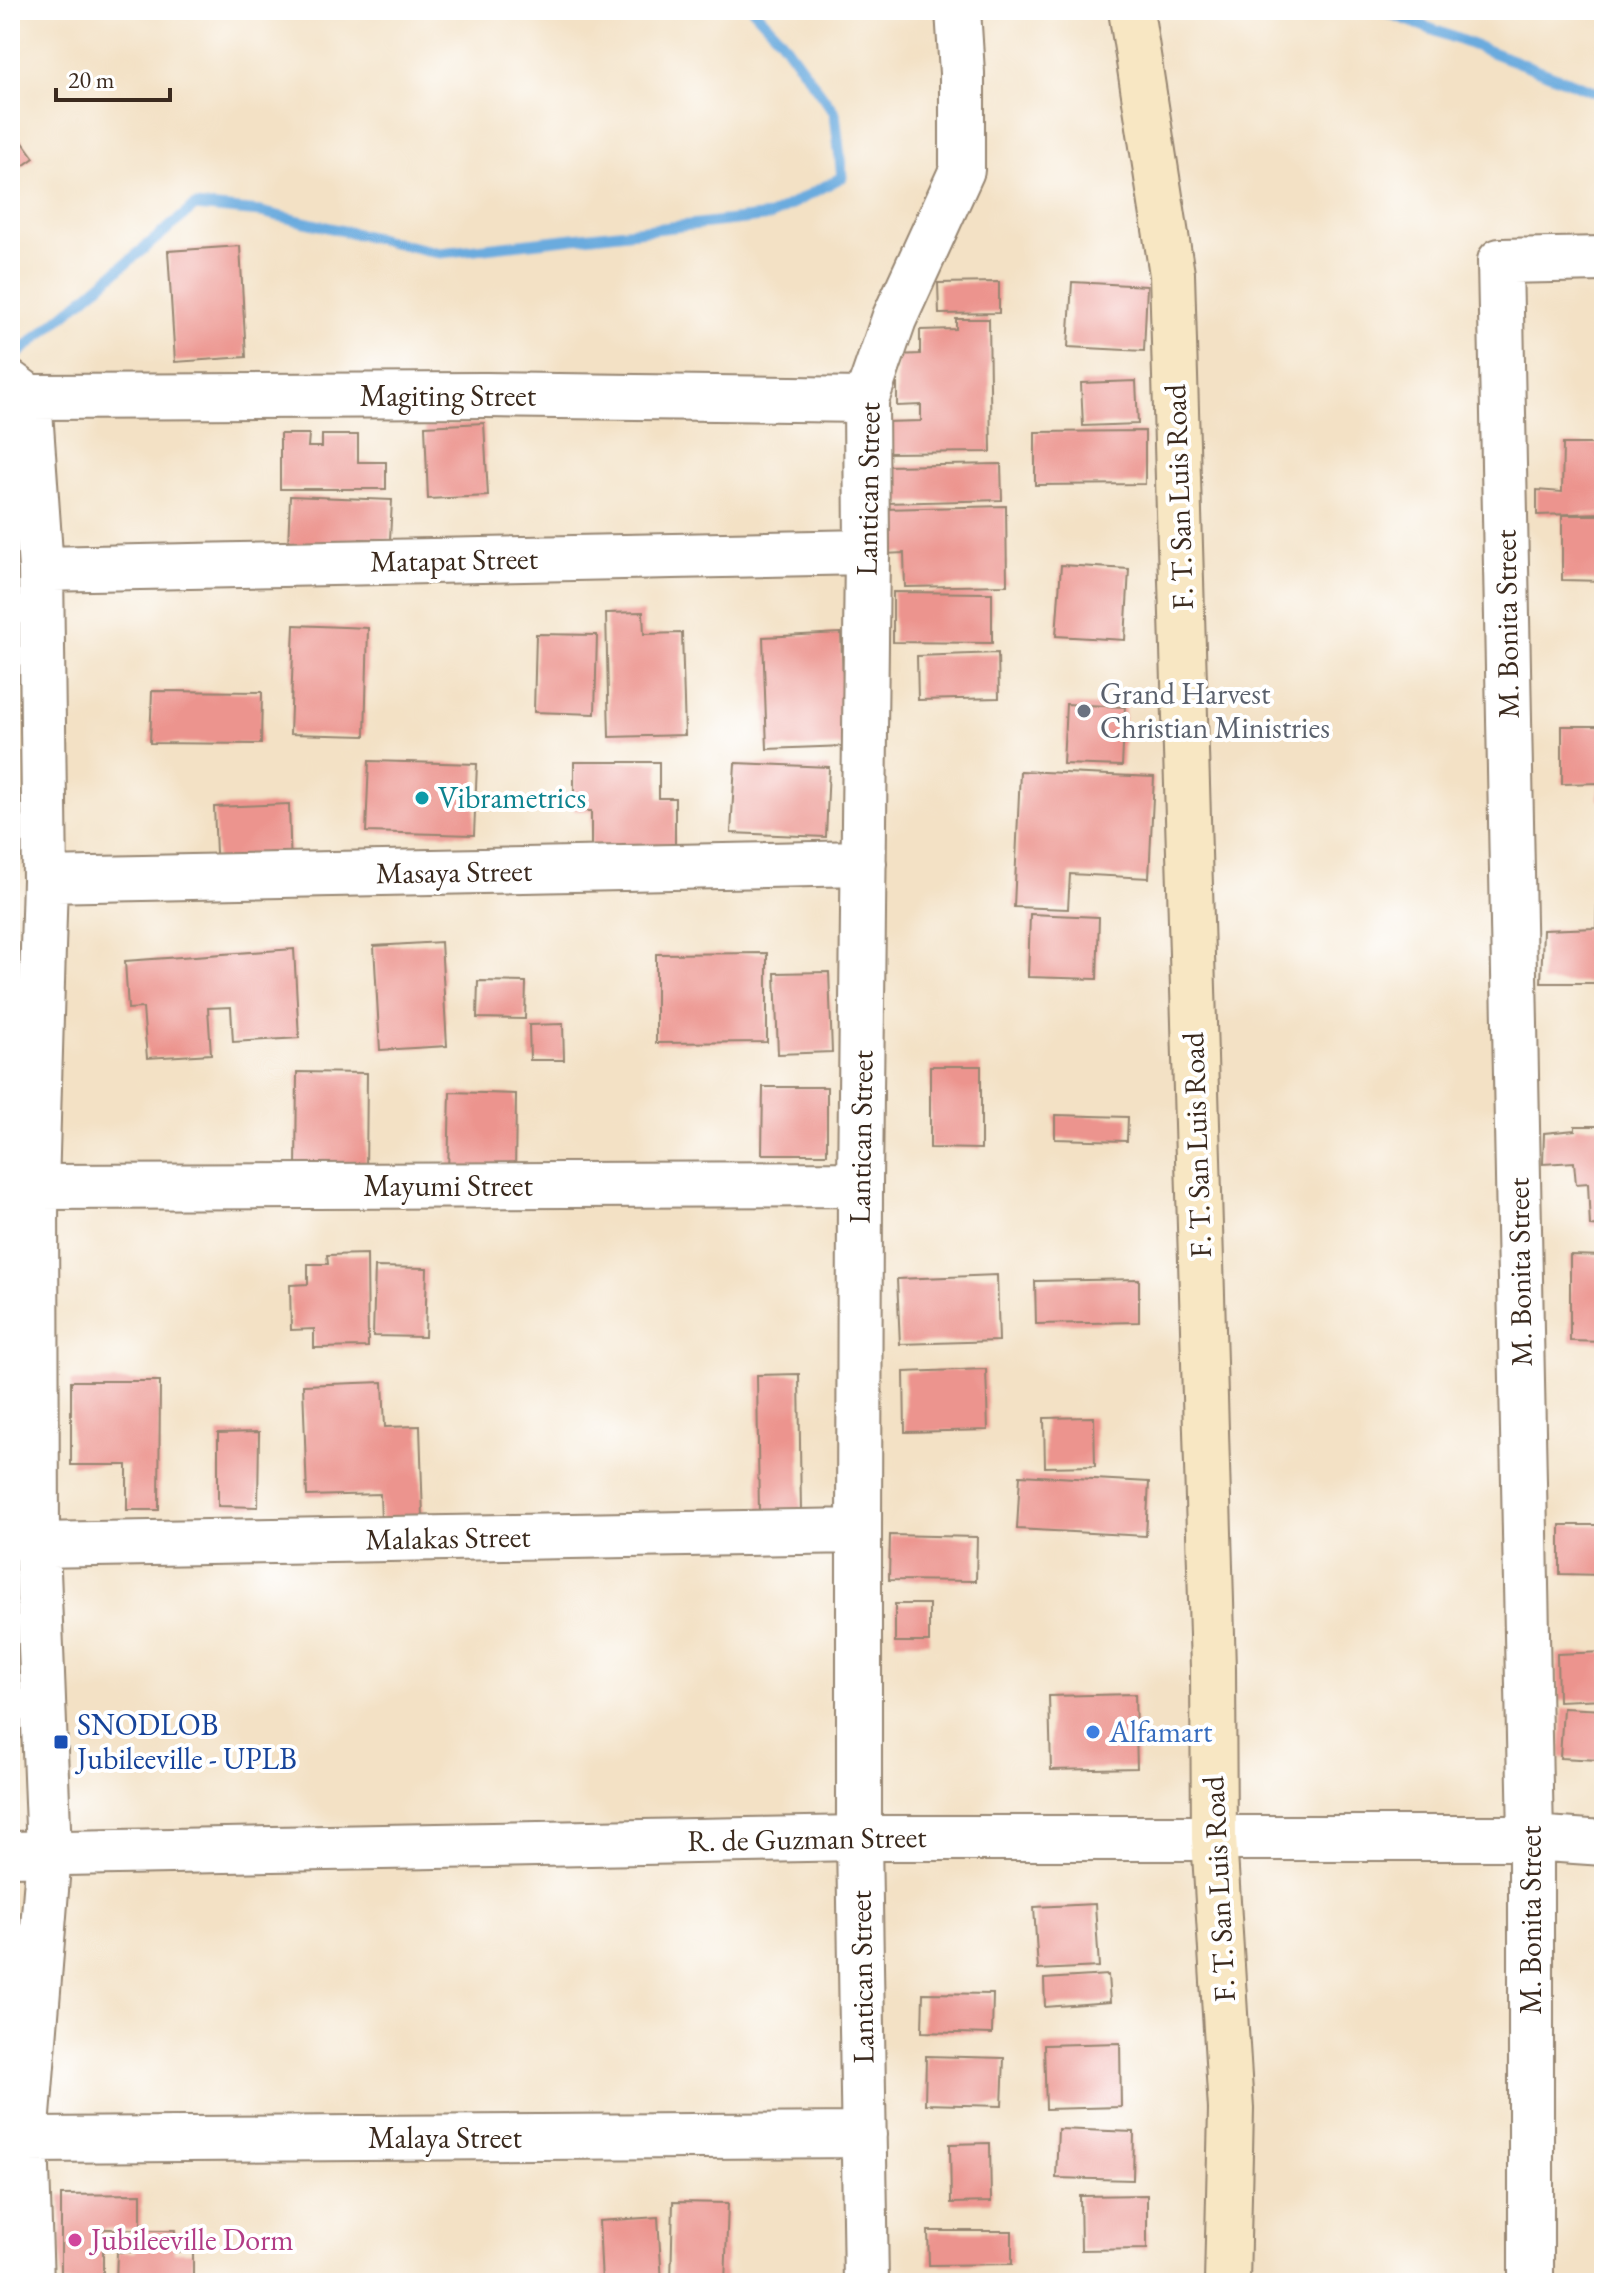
<svg xmlns="http://www.w3.org/2000/svg" width="1614" height="2293" viewBox="0 0 1614 2293" font-family="'EB Garamond',serif">
  <style>
    .lines { fill: none; stroke-linecap: round; stroke-linejoin: round }
    .stream { stroke: #6babde; stroke-width: 11 }
    .building { fill: #ec948e }
    .minor-casing { stroke: #978672; stroke-width: 48 }
    .tertiary-casing { stroke: #978672; stroke-width: 48 }
    .secondary-casing { stroke: #978672; stroke-width: 48 }
    .minor { stroke: #fff; stroke-width: 44 }
    .tertiary { stroke: #fff; stroke-width: 44 }
    .secondary { stroke: #f8e7c3; stroke-width: 44 }
    .worship-dot { fill: #6b7280; stroke: #fff; stroke-width: 3 }
    .culture-dot { fill: #0f9aa8; stroke: #fff; stroke-width: 3 }
    .shop-dot { fill: #3f7fe0; stroke: #fff; stroke-width: 3 }
    .transit-dot { fill: #1a4fb4; stroke: #fff; stroke-width: 3 }
    .hotel-dot { fill: #d1479c; stroke: #fff; stroke-width: 3 }
    .labels { text-anchor: middle; stroke-width: 8; stroke-linejoin: round; paint-order: stroke }
    .street-label { font-size: 30px; fill: #3b2a1e; stroke: #fff }
    .worship-label { font-size: 30px; fill: #5b616d; stroke: #fff; text-anchor: start }
    .culture-label { font-size: 30px; fill: #0d838f; stroke: #fff; text-anchor: start }
    .transit-label { font-size: 30px; fill: #164399; stroke: #fff; text-anchor: start }
    .shop-label { font-size: 30px; fill: #366cbe; stroke: #fff; text-anchor: start }
    .hotel-label { font-size: 30px; fill: #b23c85; stroke: #fff; text-anchor: start }
  </style>
  <rect width="100%" height="100%" fill="#fff"/>
  <filter id="ink" filterUnits="userSpaceOnUse"><feTurbulence type="fractalNoise" baseFrequency=".0125" numOctaves="2"/><feDisplacementMap in="SourceGraphic" scale="16" xChannelSelector="R" yChannelSelector="G"/><feConvolveMatrix kernelMatrix="1 2 1 2 8 2 1 2 1" color-interpolation-filters="sRGB"/></filter>
  <filter id="wash" filterUnits="userSpaceOnUse"><feTurbulence type="fractalNoise" baseFrequency=".006" numOctaves="4" result="noise"/><feDisplacementMap in="SourceGraphic" scale="32" xChannelSelector="R" yChannelSelector="G"/><feGaussianBlur stdDeviation="1.8" result="paint"/><feColorMatrix in="noise" values="0 0 0 0 0 0 0 0 0 0 0 0 0 0 0 0 0 1.4 0 .05"/><feComposite in="paint" operator="in"/></filter>
  <g filter="url(#wash)">
    <rect width="100%" height="100%" fill="#f3e1c5"/>
    <g class="lines">
      <path class="stream" d="M1381,10L1604,95
        M10,360L195,206L261,212L440,253L770,216L842,177L835,113L780,38L754,10"/>
    </g>
    <g id="blocks">
      <path class="building" d="M17,134L34,158L10,175V139Z
        M240,246L246,357L175,362L168,251Z
        M999,282V313L939,314L938,283Z
        M1072,282L1147,286L1144,351L1068,347Z
        M956,319H989L991,452L884,453V422L921,421V405L897,406V355L920,354V330L956,329Z
        M1136,381L1138,424L1083,426L1081,383Z
        M484,423L488,496L428,499L425,426Z
        M1145,431V484L1035,485V432Z
        M280,434H309L308,447H322V435H358V462H386V489H280Z
        M1563,444H1604V513L1537,515V490L1562,492Z
        M1001,464L1002,500L886,503L885,466Z
        M290,496L392,500L390,540L360,539L359,551L288,548Z
        M1006,506L1007,585L905,587L904,553L884,554L883,509Z
        M1562,515H1604V581L1562,580Z
        M1061,565L1129,569L1125,640L1056,636Z
        M893,592L992,593V643L893,642Z
        M643,612L644,634L682,633L685,735L609,737L606,613Z
        M294,625L368,628L365,736L290,734Z
        M841,633L846,746L767,749L763,637Z
        M536,634L597,635L595,714L534,712Z
        M998,653L999,698L918,700L917,656Z
        M152,691L262,692L261,744L150,743Z
        M1066,704L1125,707L1122,766L1063,764Z
        M1562,726H1604V800H1598L1599,783L1562,784Z
        M369,761L477,764L474,835L366,832Z
        M574,762H659V798H675V853L591,854V811H574Z
        M735,763L829,767L826,837L731,833Z
        M1020,771L1154,777L1149,878L1070,874L1068,909L1014,907Z
        M289,804L291,872L217,875L214,807Z
        M1597,902H1604V983H1541L1543,930L1596,928Z
        M1030,914L1099,917L1097,979L1028,977Z
        M441,942L447,1046L380,1050L374,946Z
        M294,949L299,1038L233,1042L231,1007L208,1008L211,1054L147,1058L143,1008L128,1009L125,961Z
        M767,953V1042L656,1043V954Z
        M829,972L832,1052L778,1054L775,973Z
        M478,981L526,982L525,1019L477,1018Z
        M563,1024L564,1060H530L529,1025Z
        M930,1066H981V1149L930,1148Z
        M297,1072L367,1073L366,1174L296,1173Z
        M763,1087H827V1154H762Z
        M450,1092L516,1094L515,1176L448,1175Z
        M1055,1115L1128,1117L1127,1141L1055,1139Z
        M1575,1126H1604V1227L1590,1226L1588,1183L1576,1184L1574,1162L1543,1164L1544,1133L1575,1130Z
        M367,1254L368,1347L314,1348V1329L291,1330L290,1285L308,1284V1264H328L327,1255Z
        M1570,1255L1604,1256V1342L1570,1341Z
        M375,1267L427,1268L425,1337L373,1336Z
        M997,1275L999,1341L900,1344L897,1279Z
        M1139,1279V1322L1036,1324L1035,1281Z
        M986,1369L988,1430L905,1432L904,1372Z
        M799,1374L801,1513L759,1514L757,1375Z
        M71,1381H160L159,1510H127V1465H71Z
        M383,1382L385,1427L420,1426L423,1518L381,1520L380,1494L307,1496L303,1385Z
        M1094,1417L1095,1466L1045,1467L1044,1418Z
        M259,1432L258,1507L218,1506V1433Z
        M1020,1475L1149,1482L1146,1536L1017,1529Z
        M1560,1525H1604V1575L1560,1574Z
        M890,1535L977,1537L976,1581L889,1580Z
        M895,1604H929V1642H895Z
        M1604,1652V1699L1558,1701L1557,1654Z
        M1135,1694L1137,1768L1051,1770L1049,1696Z
        M1563,1708L1604,1710V1775L1597,1774L1599,1760L1560,1758Z
        M1095,1904L1099,1967L1038,1970L1034,1907Z
        M1108,1975L1110,2002L1045,2007L1044,1979Z
        M923,1993L993,1994L992,2034L922,2032Z
        M1120,2043L1121,2107L1046,2109L1044,2045Z
        M926,2056L1004,2058L1002,2106L925,2104Z
        M1058,2129L1134,2132L1133,2180L1056,2178Z
        M990,2143L991,2202L951,2203L950,2144Z
        M141,2194V2230H175L174,2252H193V2283H116L117,2252H136V2229H103V2283H61V2195Z
        M1147,2195V2249L1081,2250L1080,2196Z
        M673,2202L728,2203L725,2283H671Z
        M658,2217L662,2283H602L599,2221Z
        M928,2231H1012V2264L929,2265Z"/>
    </g>
  </g>
  <g filter="url(#ink)">
    <use href="#blocks" fill-opacity="0" stroke="#978672" stroke-width="2"/>
    <g class="lines">
      <g class="minor-casing">
        <path id="minor" d="M10,383L29,397L41,569L45,880L36,1187L37,1545L49,1853L26,2140L31,2283
          M29,397L486,395L866,400
          M41,569L867,552
          M45,880L864,863
          M36,1187L860,1184
          M37,1545L859,1531
          M1214,1838H1531L1604,1843
          M26,2140L864,2135
          M866,2283L859,1838V1531L860,1184L867,552L866,400L894,319L962,170V73L958,10
          M1531,2283V1838L1500,261L1604,259"/>
      </g>
      <g class="tertiary-casing">
        <path id="tertiary" d="M10,1854L859,1838H1214"/>
      </g>
      <g class="secondary-casing">
        <path id="secondary" d="M1131,10L1172,274L1213,1669L1214,1838L1231,2109L1227,2283"/>
      </g>
      <use href="#minor" class="minor"/>
      <use href="#tertiary" class="tertiary"/>
      <use href="#secondary" class="secondary"/>
    </g>
  </g>
  <circle class="worship-dot" cx="1084" cy="711" r="8"/>
  <circle class="culture-dot" cx="422" cy="798" r="8"/>
  <circle class="shop-dot" cx="1093" cy="1732" r="8"/>
  <rect class="transit-dot" x="53" y="1734" width="16" height="16" rx="4"/>
  <circle class="hotel-dot" cx="75" cy="2240" r="8"/>
  <g class="labels">
    <g class="street-label">
      <text x="448" y="406">Magiting Street</text>
      <text transform="translate(868 489) rotate(-89)" y="10">Lantican Street</text>
      <text transform="translate(1179 497) rotate(-92)" y="10">F. T. San Luis Road</text>
      <text transform="translate(454 560) rotate(-1)" y="10">Matapat Street</text>
      <text transform="translate(1507 624) rotate(-91)" y="10">M. Bonita Street</text>
      <text transform="translate(454 872) rotate(-1)" y="10">Masaya Street</text>
      <text transform="translate(861 1137) rotate(-89)" y="10">Lantican Street</text>
      <text transform="translate(1197 1145) rotate(-92)" y="10">F. T. San Luis Road</text>
      <text x="448" y="1196">Mayumi Street</text>
      <text transform="translate(1520 1272) rotate(-91)" y="10">M. Bonita Street</text>
      <text transform="translate(448 1538) rotate(-1)" y="10">Malakas Street</text>
      <text transform="translate(807 1839) rotate(-1)" y="10">R. de Guzman Street</text>
      <text transform="translate(1219 1889) rotate(-93)" y="10">F. T. San Luis Road</text>
      <text transform="translate(1531 1920) rotate(-90)" y="10">M. Bonita Street</text>
      <text transform="translate(862 1977) rotate(-91)" y="10">Lantican Street</text>
      <text x="445" y="2148">Malaya Street</text>
    </g>
    <g class="worship-label">
      <text x="1100" y="704">Grand Harvest<tspan x="1100" dy="34">Christian Ministries</tspan></text>
    </g>
    <g class="culture-label">
      <text x="438" y="808">Vibrametrics</text>
    </g>
    <g class="transit-label">
      <text x="77" y="1735">SNODLOB<tspan x="77" dy="34">Jubileeville - UPLB</tspan></text>
    </g>
    <g class="shop-label">
      <text x="1109" y="1742">Alfamart</text>
    </g>
    <g class="hotel-label">
      <text x="91" y="2250">Jubileeville Dorm</text>
    </g>
  </g>
  <rect width="1614" height="2293" fill="none" stroke="#fff" stroke-width="40"/>
  <path d="M56 88v12h114v-12" fill="none" stroke="#3b2a1e" stroke-width="4"/>
  <text x="68" y="88" font-size="24" fill="#3b2a1e" stroke="#ffffff" stroke-width="6" paint-order="stroke">20 m</text>
</svg>
